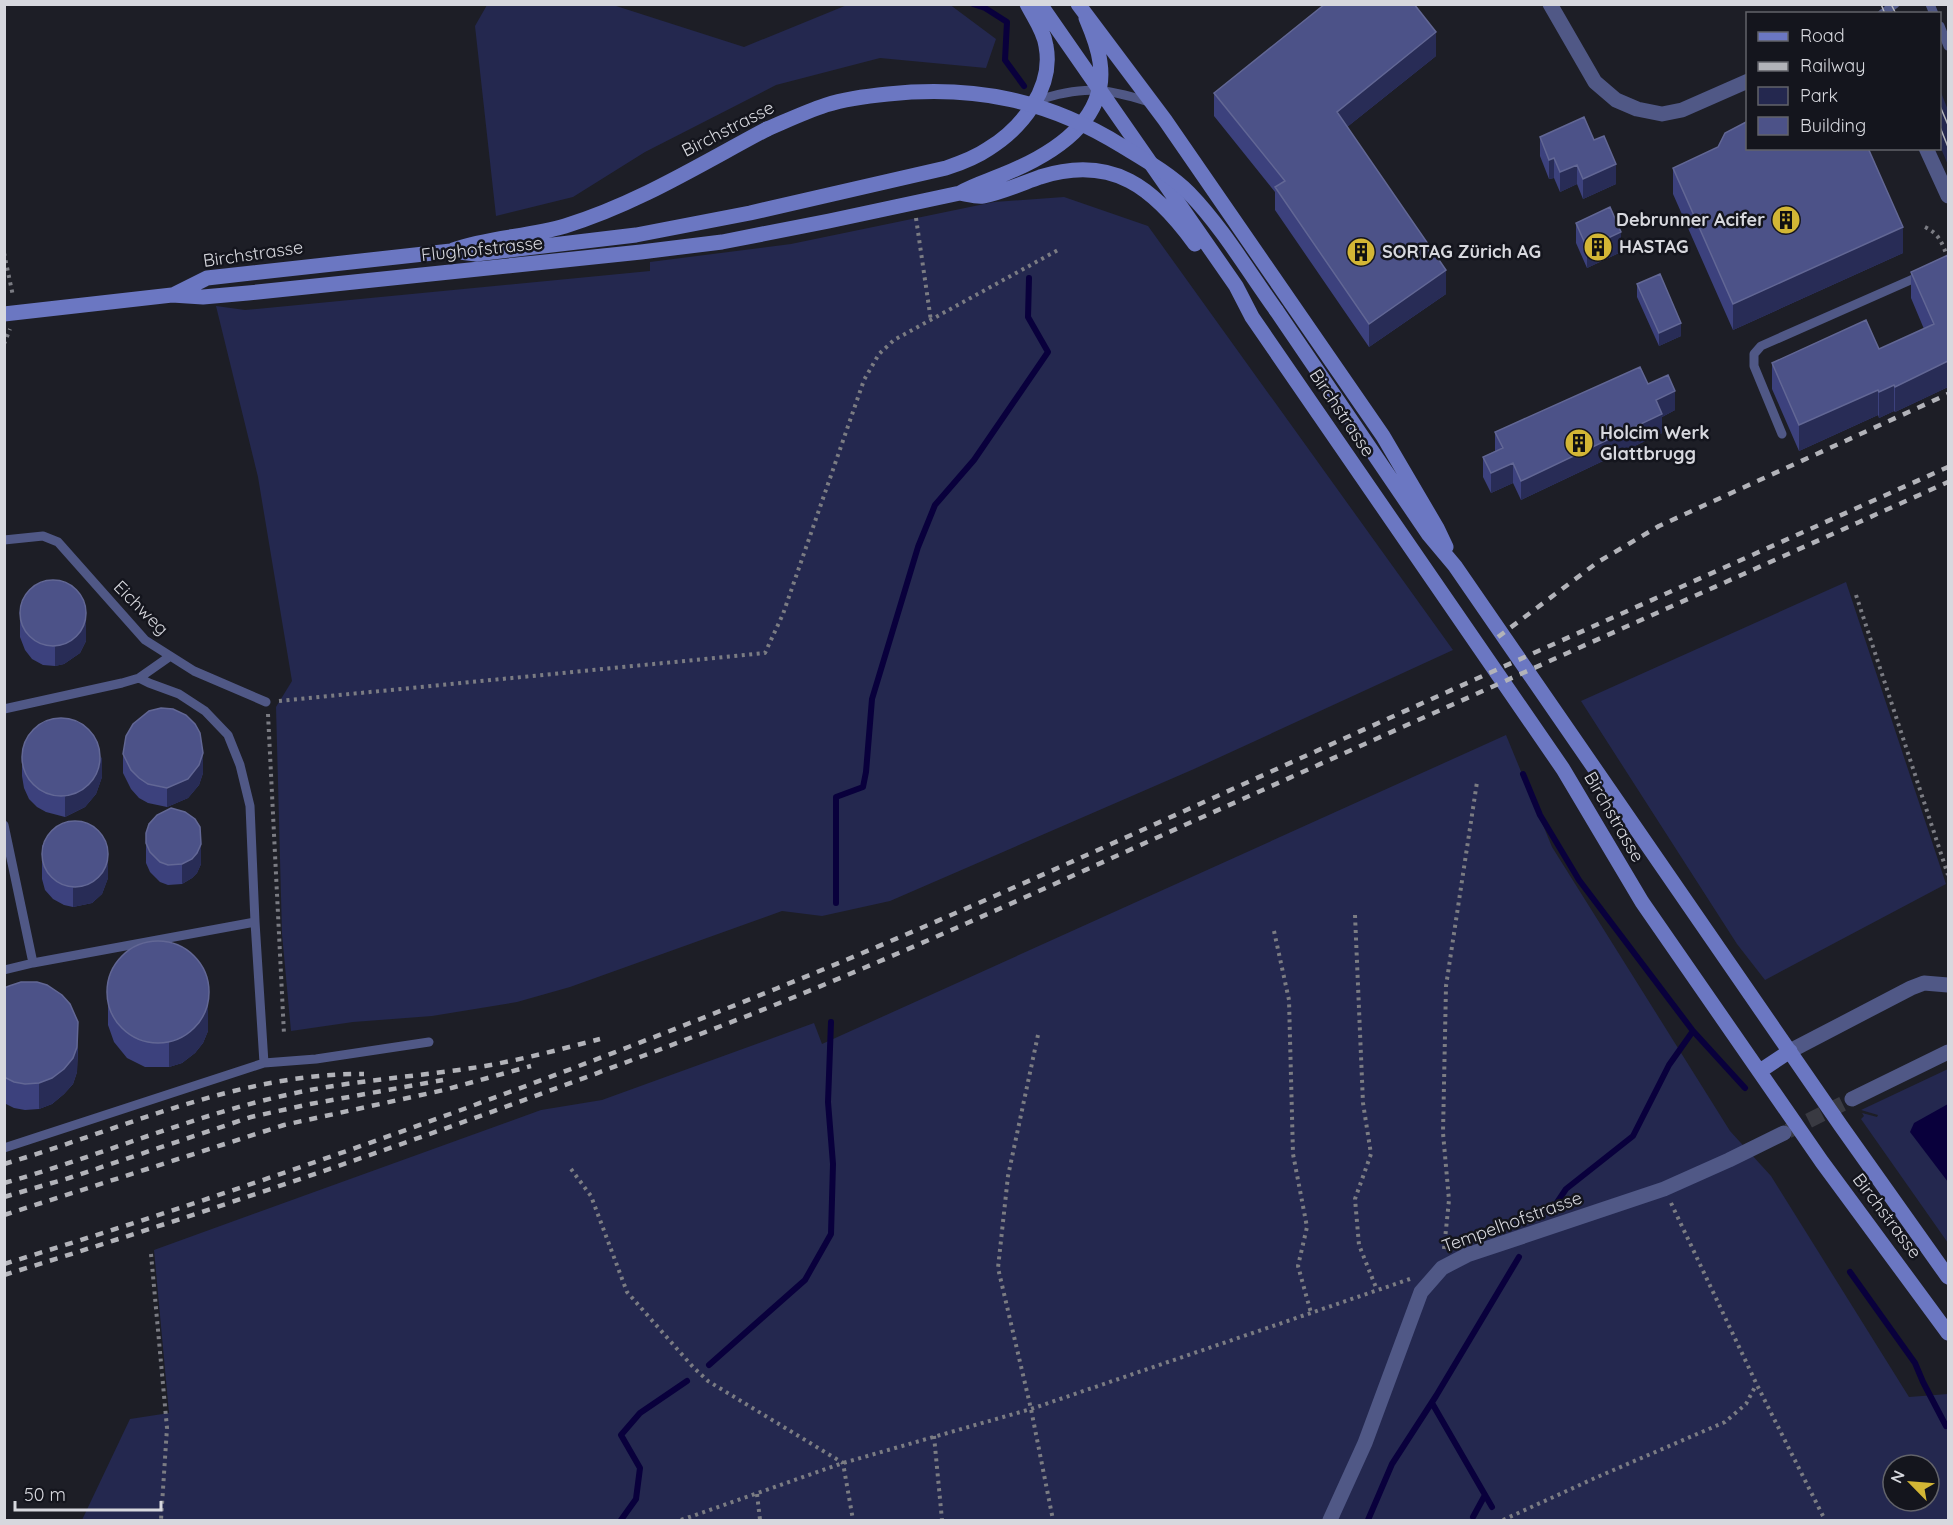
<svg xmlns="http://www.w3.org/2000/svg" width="1953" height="1525" viewBox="0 0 1953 1525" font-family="Quicksand,sans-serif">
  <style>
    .green { fill: #24284f; fill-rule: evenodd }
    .water { fill: #09003c }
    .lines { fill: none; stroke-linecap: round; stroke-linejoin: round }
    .stream { stroke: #09003c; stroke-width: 6 }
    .street-tunnel { stroke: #393a42; stroke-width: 15; stroke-dasharray: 15 8; stroke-linecap: butt }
    .path { stroke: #7b7c83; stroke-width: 4; stroke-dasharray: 3 4.5; stroke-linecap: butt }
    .lane { stroke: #505886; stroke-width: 9 }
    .street { stroke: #505886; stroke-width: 15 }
    .secondary { stroke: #6b77c2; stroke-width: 15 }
    .tram { stroke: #b2b3b9; stroke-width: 1.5 }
    .rail { stroke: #b2b3b9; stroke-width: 4.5; stroke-dasharray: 8 8; stroke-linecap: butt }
    .secondary-bridge { stroke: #6b77c2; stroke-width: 15 }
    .wall { fill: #3c417d }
    .shaded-wall { fill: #282c56 }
    .building { fill: #4c5288; stroke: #626795; stroke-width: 1.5 }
    .labels { text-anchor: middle; stroke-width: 5; stroke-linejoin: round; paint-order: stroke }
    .street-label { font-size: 18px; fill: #d7d8de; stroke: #14151d }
    .poi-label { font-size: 18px; font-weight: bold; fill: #d7d8de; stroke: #14151d; text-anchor: start }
  </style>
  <rect width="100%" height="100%" fill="#1d1e26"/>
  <path class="green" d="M949,4L996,39L986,68L880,58L776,85L645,152L573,197L496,216L475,26L487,5H613L744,47L847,5Z
    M1940,90L1948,110V165L1940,146Z
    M1064,197L1148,226L1453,650L1194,769L890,901L822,916L782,911L570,987L517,1002L432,1016L353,1022L291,1031L282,934L276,707L292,681L258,477L216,306L245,310L650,271V262L791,244L994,202Z
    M1846,582L1946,884L1765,980L1737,944L1581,701Z
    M1506,735L1552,847L1730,1131L1771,1176L1909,1397L1948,1394V1520H82L130,1419L169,1413L154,1250L541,1110L602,1100L814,1023L822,1044ZM1893,1465H1929V1501H1893Z
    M1948,1069V1243L1861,1119L1864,1116L1862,1113L1877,1117L1878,1115L1861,1110Z"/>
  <path class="water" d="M1948,1104V1182L1910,1132L1914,1123Z"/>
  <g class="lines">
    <path class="stream" d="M973,4L985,8L1007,22L1005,60L1024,86
      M1523,774L1540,815L1579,880L1693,1031L1745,1088
      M836,903V797L863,787L866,772L872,699L918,547L935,505L974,460L1048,352L1028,317L1029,278
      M1550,1213L1566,1189L1633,1136L1669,1065L1693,1031
      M1850,1272L1915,1363L1923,1382L1946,1426
      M709,1365L805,1280L831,1234L833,1164L828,1102L831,1022
      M1432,1403L1492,1507
      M1473,1517L1485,1495
      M621,1520L636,1499L640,1468L621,1435L640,1413L687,1381
      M1368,1520L1392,1464L1436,1396L1519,1257"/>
    <path class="street-tunnel" d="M1788,1131L1852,1099"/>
    <path class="path" d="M916,218L931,321
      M1925,227C1940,234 1942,244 1948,258
      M4,253L13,296
      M4,344L10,329
      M1856,595L1948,875
      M279,701L765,653L783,614L864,380L879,354L894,340L1058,250
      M268,714L284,1034
      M1355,915L1363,1103L1371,1154L1355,1199L1359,1245L1377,1290
      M1274,931L1289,1000L1293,1154L1307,1227L1298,1266L1311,1313
      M1038,1035L1008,1176L998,1268L1031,1409L1053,1520
      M571,1169L591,1196L627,1292L693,1367L708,1381L843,1463L853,1520
      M1671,1203L1757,1385L1825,1520
      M1444,1249L1449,1200L1443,1133L1446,986L1477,782
      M151,1254L167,1428L161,1520
      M934,1436L942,1520
      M757,1494L760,1520
      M681,1520L843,1463L1031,1409L1410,1279
      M1503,1520L1595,1478L1725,1422L1746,1404L1756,1385"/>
    <path class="lane" d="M1930,4L1934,14
      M1882,14L1895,4
      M1940,26L1948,46
      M1035,101C1081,86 1103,87 1149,102
      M1782,434L1754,366V354L1761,346L1922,275
      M4,540L43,536L58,542L145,640L194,671L266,702
      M139,678L149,683L179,694L205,711L228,735L240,765L250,806L255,922L264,1063
      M4,709L122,683L139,678L169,657
      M4,825L33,963
      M4,970L33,963L255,922
      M4,1148L264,1063L316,1059L429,1042"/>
    <path class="street" d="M1550,4L1595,82L1616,100L1637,109L1662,114L1682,110L1748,81
      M1926,148L1948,196
      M1790,1051L1911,988L1924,983L1948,985
      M1852,1099L1948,1052
      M1330,1520L1365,1443L1421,1292L1442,1268L1467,1255L1664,1189L1729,1160L1784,1133"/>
    <path class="secondary" d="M1040,4L1236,286L1252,317L1563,769L1642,902L1822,1162L1948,1333
      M1078,4L1165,120L1383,436L1437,528L1446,547
      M960,193C967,194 976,197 983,196C1000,193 1023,183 1040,177C1113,154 1154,188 1195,244
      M453,250C489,237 528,237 565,226C637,204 701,164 767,129
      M175,294L207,278L451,251L476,254L636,235L750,213L946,168C961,163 975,158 988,149C1022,128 1054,88 1046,46C1044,31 1034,18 1027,4
      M1276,310L1429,535L1455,566L1841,1126L1948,1277
      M4,314L172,295L203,297L248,293L641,252L722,242L829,221L960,193C974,185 988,181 1002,175C1049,156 1109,122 1100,62C1098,47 1092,32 1086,18
      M1760,1071L1790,1051"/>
    <path class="tram" d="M1881,4L1885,14
      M1891,4L1896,14
      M1940,106L1948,125
      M1940,127L1948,147"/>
    <path class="rail" d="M1498,637L1598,562L1659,526L1948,394
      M4,1164C123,1129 239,1073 364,1074
      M4,1183C97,1157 189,1117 282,1096C349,1080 418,1077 485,1066C524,1059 562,1049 600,1039
      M4,1197L69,1178L251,1117L310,1104L443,1080
      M4,1215L284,1125L444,1090L531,1066
      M4,1264C274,1181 539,1085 800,979C973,908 1142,830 1312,753C1524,657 1737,562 1948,467
      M4,1275C257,1197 506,1110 752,1014C916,949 1075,874 1236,802C1473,695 1711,589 1948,482"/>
    <path class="secondary-bridge" d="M767,129C786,121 805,112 826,105C845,99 867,96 888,94C975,85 1048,100 1122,146C1145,160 1170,174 1189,193C1222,227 1248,271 1276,310"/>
  </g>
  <path class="wall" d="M1436,56L1347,127L1446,294L1369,347L1275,210V192L1214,116V93Z
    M1540,137L1594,140L1616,184L1583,199L1577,184L1560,192L1554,178L1549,179L1540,156Z
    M1673,168L1903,253L1733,330L1673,194Z
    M1576,223L1621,252L1587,268L1576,243Z
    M1948,255V387L1895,412L1894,411L1879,418L1878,415L1799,451L1772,389V363L1879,349L1924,329L1911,298V272Z
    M1637,284L1681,336L1659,346L1637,297Z
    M1648,384L1675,410L1662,417V433L1521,500L1513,483L1491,493L1483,477V457L1495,451V432Z
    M20,618L86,641L80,653L64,664L55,666L43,665L32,659L25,650L20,637Z
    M123,754L203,773L199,785L188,798L167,807L148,803L139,798L131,789L123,773Z
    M22,756L102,777L96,794L85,807L65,817L46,812L37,807L29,799L24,788L22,776Z
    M146,833L201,864L197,873L192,878L182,884L168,885L160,882L150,872L146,863Z
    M42,845L108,878L102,894L92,903L73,907L64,905L53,899L45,890L42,879Z
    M4,988L78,1048L77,1072L73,1084L64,1094L52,1104L39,1109L25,1110L14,1108L4,1103Z
    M108,999L208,1007V1031L203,1043L195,1053L182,1063L169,1067H145L127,1058L114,1042L108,1025Z"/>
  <path class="shaded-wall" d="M1436,32V56L1337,135V112Z
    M1554,158V178L1549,179V160Z
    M1616,164V184L1583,199V179Z
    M1577,165V184L1560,192V172Z
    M1903,227V253L1733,330V304Z
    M1621,232V252L1587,268V248Z
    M1446,270V294L1369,347V324Z
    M1681,323V336L1659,346V333Z
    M1948,361V387L1895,412V387Z
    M1894,385V411L1879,418V392Z
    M1878,390V415L1799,451V425Z
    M1675,391V410L1662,417V433L1521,500V481L1656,400Z
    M1513,463V483L1491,493V473Z
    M86,605V641L80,653L64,664L55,666V647Z
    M203,753V773L199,785L188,798L167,807V788Z
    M102,757V777L96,794L85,807L65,817V797Z
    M201,844V864L197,873L192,878L182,884V864Z
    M108,859V878L102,894L92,903L73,907V888Z
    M208,981V1031L203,1043L195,1053L182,1063L169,1067V1041Z
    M78,1022L77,1072L73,1084L64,1094L52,1104L39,1109V1083Z"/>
  <path class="building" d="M1325,4H1414L1436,32L1337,112L1446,270L1369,324L1275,187L1285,181L1214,93Z
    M1584,117L1594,140L1604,136L1616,164L1583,179L1577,165L1560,172L1554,158L1549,160L1540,137Z
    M1748,121V148H1868L1903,227L1733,304L1673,168L1718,147L1725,133Z
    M1610,207L1621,232L1587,248L1576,223Z
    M1948,255V361L1895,387L1894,385L1879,392L1878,390L1799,425L1772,363L1866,320L1879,349L1934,324L1911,272Z
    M1660,274L1681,323L1659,333L1637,284Z
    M1640,367L1648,384L1668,375L1675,391L1656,400L1662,414L1521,481L1513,463L1491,473L1483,457L1503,448L1495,432Z
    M20 613a33 33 0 1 1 66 0a33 33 0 1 1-66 0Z
    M161,708L173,709L186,715L195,724L200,733L203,753L199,765L188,779L167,788L148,784L139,778L131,770L123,754L126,736L133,724L149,711Z
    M22 757a39 39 0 1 1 78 0a39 39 0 1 1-78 0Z
    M171,808L185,812L195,819L200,827L201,844L197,853L192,859L182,864L168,865L160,862L150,852L146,843V833L149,824L157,815Z
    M42 854a33 33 0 1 1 66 0a33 33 0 1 1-66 0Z
    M107 992a51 51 0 1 1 102 0a51 51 0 1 1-102 0Z
    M21,982H37L47,985L62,995L70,1004L78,1022L77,1047L73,1058L64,1069L52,1078L39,1083L25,1084L14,1082L4,1077V988L9,986Z"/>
  <defs>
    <g id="building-disc" transform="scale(1.5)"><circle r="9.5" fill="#d3b635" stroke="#14151d"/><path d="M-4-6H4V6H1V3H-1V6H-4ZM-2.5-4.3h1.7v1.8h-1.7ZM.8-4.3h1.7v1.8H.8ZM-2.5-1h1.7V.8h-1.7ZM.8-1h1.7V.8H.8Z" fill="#111"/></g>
  </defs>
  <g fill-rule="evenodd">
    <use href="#building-disc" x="1786" y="220"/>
    <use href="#building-disc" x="1598" y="247"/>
    <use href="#building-disc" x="1361" y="252"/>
    <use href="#building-disc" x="1579" y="443"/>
  </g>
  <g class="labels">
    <g class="street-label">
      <text transform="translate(728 129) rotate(-27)" y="6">Birchstrasse</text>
      <text transform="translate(482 249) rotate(-6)" y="6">Flughofstrasse</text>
      <text transform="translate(253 254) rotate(-8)" y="6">Birchstrasse</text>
      <text transform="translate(1342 413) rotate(56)" y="6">Birchstrasse</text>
      <text transform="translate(141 608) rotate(45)" y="6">Eichweg</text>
      <text transform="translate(1614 817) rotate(60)" y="6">Birchstrasse</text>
      <text transform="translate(1887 1216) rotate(53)" y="6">Birchstrasse</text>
      <text transform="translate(1512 1222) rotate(-20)" y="6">Tempelhofstrasse</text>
    </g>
    <g class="poi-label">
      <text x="1765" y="226" text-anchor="end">Debrunner Acifer</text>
      <text x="1619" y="253">HASTAG</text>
      <text x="1382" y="258">SORTAG Zürich AG</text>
      <text x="1600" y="439">Holcim Werk<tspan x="1600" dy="21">Glattbrugg</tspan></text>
    </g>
  </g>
  <rect width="1953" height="1525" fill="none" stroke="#d7d8de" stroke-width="12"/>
  <rect x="1746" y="12" width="195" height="138" fill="#14151d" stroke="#62636a" stroke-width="1.5"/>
  <rect x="1758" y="32" width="30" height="9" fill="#6b77c2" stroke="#62636a" stroke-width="1.5"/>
  <text x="1800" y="42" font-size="18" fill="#d7d8de">Road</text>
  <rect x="1758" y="62" width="30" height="9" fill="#b2b3b9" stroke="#62636a" stroke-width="1.5"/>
  <text x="1800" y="72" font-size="18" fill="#d7d8de">Railway</text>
  <rect x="1758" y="87" width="30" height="18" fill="#24284f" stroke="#62636a" stroke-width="1.5"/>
  <text x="1800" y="102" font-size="18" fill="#d7d8de">Park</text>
  <rect x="1758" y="117" width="30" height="18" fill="#4c5288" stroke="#62636a" stroke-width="1.5"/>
  <text x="1800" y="132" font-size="18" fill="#d7d8de">Building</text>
  <g transform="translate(1911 1483) rotate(295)"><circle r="28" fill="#14151d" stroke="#62636a" stroke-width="1.5"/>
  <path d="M0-4.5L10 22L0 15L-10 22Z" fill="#d3b635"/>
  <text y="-9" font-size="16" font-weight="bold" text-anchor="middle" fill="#d7d8de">N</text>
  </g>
  <path d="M15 1501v9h146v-9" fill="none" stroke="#d7d8de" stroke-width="3"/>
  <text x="24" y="1501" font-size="18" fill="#d7d8de" stroke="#14151d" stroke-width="4.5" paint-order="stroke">50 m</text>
</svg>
